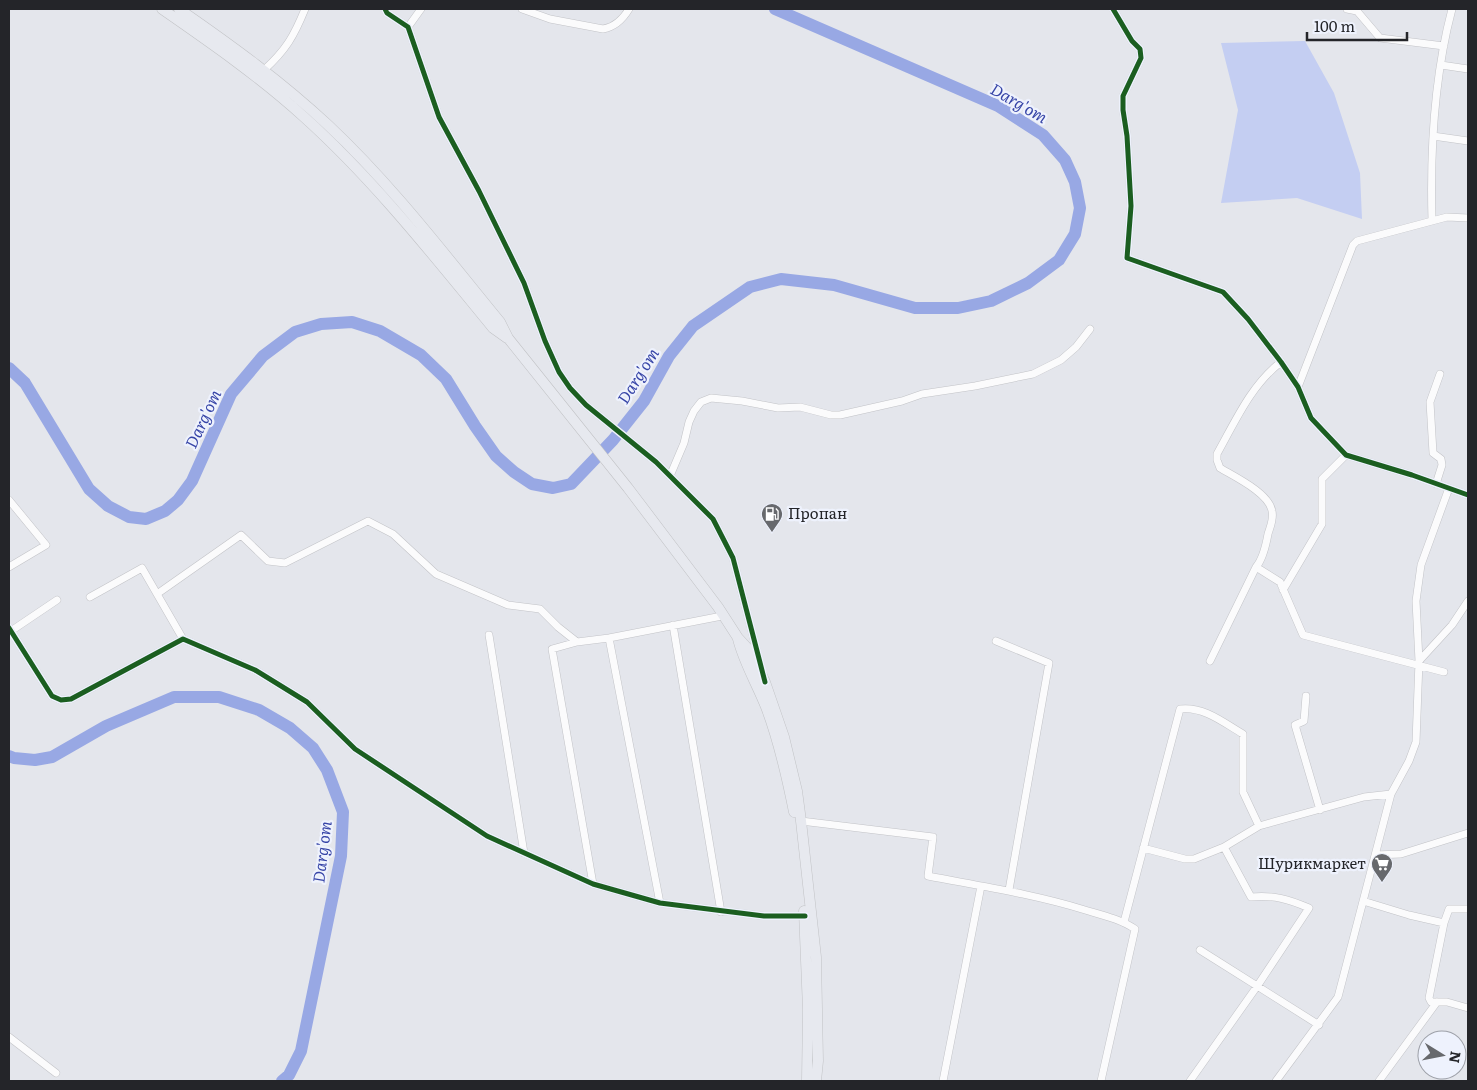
<svg xmlns="http://www.w3.org/2000/svg" width="1477" height="1090" viewBox="0 0 1477 1090" font-family="Literata,serif">
  <style>
    .green { fill: #c4cef2 }
    .lines { fill: none; stroke-linecap: round; stroke-linejoin: round }
    .river { stroke: #98a8e4; stroke-width: 12 }
    .street-casing { stroke: #c2c3c7; stroke-width: 8 }
    .primary-casing { stroke: #c1c2c5; stroke-width: 11 }
    .street { stroke: #fbfbfc; stroke-width: 7 }
    .primary { stroke: #e7e9ef; stroke-width: 10 }
    .cycleway-casing { stroke: #eef2fd; stroke-width: 8 }
    .cycleway { stroke: #1b5e20; stroke-width: 5 }
    .labels { text-anchor: middle; stroke-width: 4.5; stroke-linejoin: round; paint-order: stroke }
    .poi-label { font-size: 15px; fill: #242529; stroke: #eef2fd; text-anchor: start }
    .water-label { font-size: 16px; font-style: italic; fill: #3745a7; stroke: #eef2fd }
  </style>
  <rect width="100%" height="100%" fill="#e4e6ec"/>
  <path class="green" d="M1305,41L1334,93L1360,173L1362,219L1297,198L1221,203L1238,110L1221,43Z"/>
  <g class="lines">
    <path class="river" d="M9,368L25,383L89,489L108,506L129,517L146,519L165,511L178,500L192,481L231,394L263,356L295,332L321,324L352,322L380,331L421,355L446,379L475,426L496,456L514,472L532,484L553,488L571,484L613,440L644,401L669,356L693,326L750,287L781,279L834,285L915,308H958L991,301L1028,283L1059,260L1075,234L1080,208L1075,182L1065,160L1043,135L998,106L775,9
      M9,756L14,758L35,760L52,757L106,726L174,697H219L259,710L290,728L313,748L327,770L343,812L341,856L301,1051L289,1075L282,1081"/>
    <g class="street-casing">
      <path id="street" d="M385,9L387,13L408,27L439,117L479,191L524,283L545,341L559,372L570,388L586,405L656,462L713,519L733,558L761,667
        M522,9L550,19L603,29C615,27 623,19 629,9
        M1113,9L1132,41L1140,49L1141,58L1123,96V110L1127,136L1131,206L1127,258L1223,292L1248,319L1281,362L1298,387L1311,418L1346,455L1412,475L1468,495
        M1347,9L1357,11L1380,38L1444,46
        M408,27L421,9
        M1441,65L1468,69
        M264,70C286,50 294,36 305,9
        M1433,136L1468,141
        M1432,221C1430,151 1434,77 1452,9
        M1298,387L1353,245L1357,241L1447,217L1468,218
        M670,476L684,443L689,422L694,411L701,402L711,398L742,401L778,408L800,407L831,415H840L902,401L922,394L975,386L1033,374L1061,360L1076,347L1090,329
        M1436,484L1442,465L1441,459L1433,453L1430,402L1440,374
        M9,500L46,545L9,567
        M1256,567L1280,582L1303,635L1444,672
        M1283,590L1322,524V479L1346,455
        M157,594L241,535L268,561L285,563L368,521L393,534L436,574L508,605L540,609L558,627L577,642L609,638L722,616
        M90,597L142,568L183,639
        M673,625L721,912
        M9,628L52,696L61,700L71,699L183,639L255,670L307,702L355,749L487,836L593,884L660,903L764,916H805
        M11,631L57,600
        M489,635L524,853
        M609,638L660,903
        M996,641L1049,663L1009,890
        M577,642L552,649L593,884
        M1210,661L1256,567C1263,559 1266,545 1268,534C1270,527 1274,519 1272,511C1269,493 1235,477 1220,468L1217,460V454C1235,422 1251,385 1281,362
        M1419,661L1452,625L1468,601
        M1306,696L1304,721L1295,725L1320,810
        M801,821L933,837L928,876C980,886 1033,894 1085,910C1102,915 1120,919 1135,929L1101,1081
        M1143,848L1185,859H1194L1224,847L1259,826L1364,797L1391,794
        M1375,855L1401,854L1468,833
        M1363,901L1409,915L1444,923L1449,909H1468
        M1124,922L1180,709C1204,706 1224,723 1243,734V792L1259,826
        M1444,923L1429,998L1431,1002H1447L1468,1008
        M1200,950L1319,1025
        M9,1037L56,1073
        M943,1081L981,886
        M1190,1081L1258,985L1309,908C1288,899 1274,895 1251,897L1224,847
        M1276,1081L1338,997L1391,794L1409,761L1416,742L1419,661L1416,601L1421,565L1449,488
        M1379,1081L1437,1002"/>
    </g>
    <g class="primary-casing">
      <path id="primary" d="M162,9C211,43 260,77 304,117C374,180 433,255 493,328L507,338
        M179,9C231,45 282,82 328,125C392,185 445,255 500,322L508,338L628,488L718,607L738,638L750,651L765,682L784,737L797,791L801,821L816,957L818,1061L816,1081
        M738,639C744,663 757,684 766,707C779,741 787,777 794,812
        M804,911L808,1009L807,1081"/>
    </g>
    <use href="#street" class="street"/>
    <use href="#primary" class="primary"/>
    <g class="cycleway-casing">
      <path id="cycleway" d="M385,9L387,13L408,27L439,117L479,191L524,283L545,341L559,372L570,388L586,405L656,462L713,519L733,558L765,682
        M1113,9L1132,41L1140,49L1141,58L1123,96V110L1127,136L1131,206L1127,258L1223,292L1248,319L1281,362L1298,387L1311,418L1346,455L1412,475L1468,495
        M9,628L52,696L61,700L71,699L183,639L255,670L307,702L355,749L487,836L593,884L660,903L764,916H805"/>
    </g>
    <use href="#cycleway" class="cycleway"/>
  </g>
  <defs>
    <g id="fuel-pin" transform="scale(1.125)"><path d="M0 17L-7.5 6A9.5 9.5 0 1 1 7.5 6Z" fill="#67696d" stroke="#eef2fd"/><path d="M-5.5-6h7V0h2V4h1.3V-2.5L3-4.5l.8-.8L6-3V5H2.5V1h-1V6h-7ZM-4.2-4.7v3.2H.2V-4.7Z" fill="#fff"/></g>
    <g id="supermarket-pin" transform="scale(1.125)"><path d="M0 17L-7.5 6A9.5 9.5 0 1 1 7.5 6Z" fill="#67696d" stroke="#eef2fd"/><path d="M-6-5.5h2.5l.6 2H6L4.5 2H-2.5L-4.4-4H-6ZM-1.5 3.2a1.3 1.3 0 1 0 .1 0ZM3 3.2a1.3 1.3 0 1 0 .1 0Z" fill="#fff"/></g>
  </defs>
  <g fill-rule="evenodd">
    <use href="#fuel-pin" x="772" y="514"/>
    <use href="#supermarket-pin" x="1382" y="864"/>
  </g>
  <g class="labels">
    <g class="poi-label">
      <text x="788" y="519">Пропан</text>
      <text x="1366" y="869" text-anchor="end">Шурикмаркет</text>
    </g>
    <g class="water-label">
      <text transform="translate(1019 103) rotate(30)" y="6">Darg'om</text>
      <text transform="translate(638 376) rotate(-58)" y="6">Darg'om</text>
      <text transform="translate(203 419) rotate(-65)" y="6">Darg'om</text>
      <text transform="translate(322 852) rotate(-83)" y="6">Darg'om</text>
    </g>
  </g>
  <rect width="1477" height="1090" fill="none" stroke="#242529" stroke-width="20"/>
  <g transform="translate(1442 1055) rotate(100)"><circle r="24" fill="#eef2fd" stroke="#9da0a8"/>
  <path d="M0-4L9 19L0 12L-9 19Z" fill="#67696d"/>
  <text y="-8" font-size="14" font-weight="bold" text-anchor="middle" fill="#242529">N</text>
  </g>
  <path d="M1307 32v8h100v-8" fill="none" stroke="#242529" stroke-width="2.5"/>
  <text x="1314" y="32" font-size="15" fill="#242529" stroke="#eef2fd" stroke-width="4" paint-order="stroke">100 m</text>
</svg>
